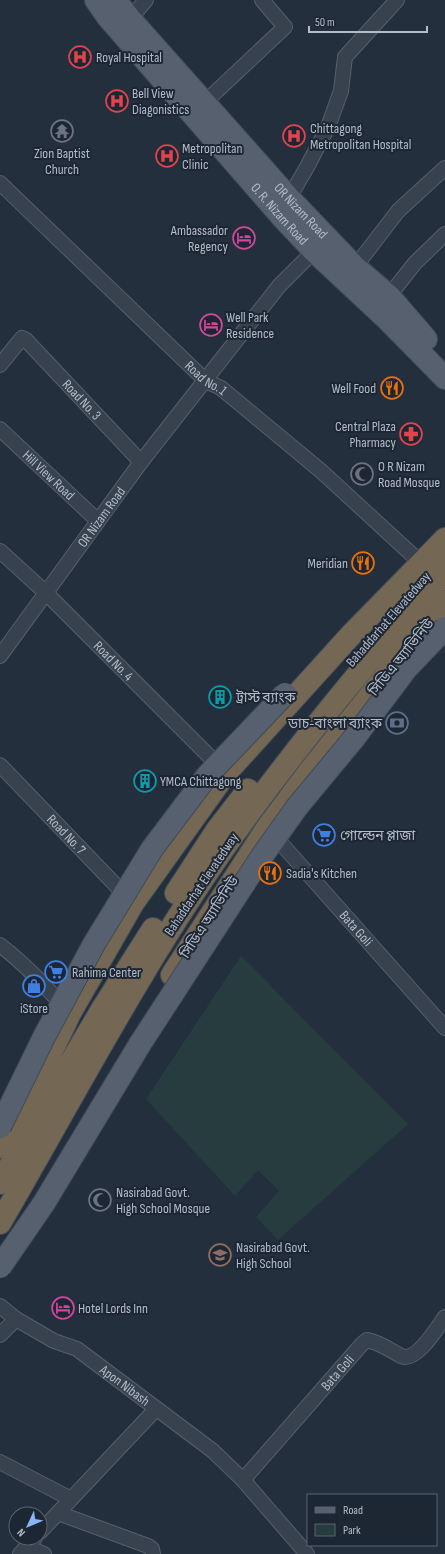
<svg xmlns="http://www.w3.org/2000/svg" width="445" height="1554" viewBox="0 0 445 1554" font-family="'Sofia Sans Condensed','Noto Sans Bengali',sans-serif">
  <style>
    .green { fill: #263c3f }
    .lines { fill: none; stroke-linecap: round; stroke-linejoin: round }
    .street-casing { stroke: #565f6c; stroke-width: 16 }
    .primary-casing { stroke: #414a57; stroke-width: 24 }
    .highway-casing { stroke: #434c59; stroke-width: 24 }
    .street { stroke: #38414e; stroke-width: 14 }
    .primary { stroke: #56606e; stroke-width: 22 }
    .highway { stroke: #746855; stroke-width: 22 }
    .primary-bridge-casing { stroke: #414a57; stroke-width: 24; stroke-linecap: butt }
    .primary-bridge { stroke: #56606e; stroke-width: 22 }
    .labels { text-anchor: middle; stroke-width: 4; stroke-linejoin: round; paint-order: stroke }
    .poi-label { font-size: 14px; fill: #b4bcc9; stroke: #1d2633; text-anchor: start }
    .street-label { font-size: 14px; fill: #b4bcc9; stroke: #1d2633 }
  </style>
  <rect width="100%" height="100%" fill="#242f3e"/>
  <path class="green" d="M241,956L408,1124L278,1240L256,1217L279,1191L258,1170L235,1196L146,1099Z"/>
  <g class="lines">
    <g class="street-casing">
      <g id="street">
        <path d="M130,19L146,0"/>
        <path d="M204,103L285,27L262,0"/>
        <path id="s1" d="M0,183L206,381L221,388L321,471L420,562"/>
        <path d="M289,198L307,167L328,127L341,91L345,57L397,0"/>
        <path d="M355,267L398,211L445,168"/>
        <path d="M389,296L415,263L445,234"/>
        <path id="s2" d="M0,365L22,338L26,340L141,462"/>
        <path id="s3" d="M0,429L98,521"/>
        <path id="s4" d="M0,551L45,592L223,770"/>
        <path id="s5" d="M0,656L141,462L279,286L314,251"/>
        <path id="s6" d="M0,765L130,900"/>
        <path id="s7" d="M270,831L445,1028"/>
        <path d="M0,945C25,964 46,987 67,1010"/>
        <path d="M0,1306L16,1319"/>
        <path id="s8" d="M0,1335L16,1319L54,1341L77,1349L213,1451L243,1480L307,1554"/>
        <path d="M0,1462L71,1499"/>
        <path id="s9" d="M243,1480L362,1344L367,1340C379,1342 390,1350 401,1356C416,1363 437,1328 445,1317"/>
        <path d="M58,1513L148,1546L152,1549L153,1554"/>
        <path d="M40,1532L156,1409"/>
        <path d="M26,1547L44,1554"/>
        <path d="M20,1554L35,1538"/>
      </g>
    </g>
    <g class="primary-casing">
      <g id="primary">
        <path id="s10" d="M96,0L107,16L283,218L314,251L388,320L445,378"/>
        <path id="s11" d="M115,0L130,19L289,198L355,267L389,296L426,339"/>
      </g>
    </g>
    <g class="highway-casing">
      <path id="highway" d="M420,581L445,556
        M176,893L217,830L248,790
        M172,975L267,828L308,773L445,602
        M0,1147L49,1057L70,1013L133,903L226,773L350,636L445,539
        M0,1183L101,1011L153,929
        M0,1223C73,1097 141,967 224,848C288,757 359,672 431,588L445,575"/>
    </g>
    <use href="#street" class="street"/>
    <use href="#primary" class="primary"/>
    <use href="#highway" class="highway"/>
    <g class="primary-bridge-casing">
      <path id="primary-bridge" d="M0,1127L44,1037L94,944L152,849L207,776L285,694
        M0,1267L44,1203L140,1044L262,856L297,807L355,737L406,669L445,628"/>
    </g>
    <use href="#primary-bridge" class="primary-bridge"/>
  </g>
  <defs>
    <g id="hospital-ring" transform="scale(1.15)"><circle r="9.5" fill="#1d2633" stroke="#e0444e" stroke-width="1.5"/><path d="M-5-5h3v3.5h4V-5h3V5h-3V1.5h-4V5h-3Z" fill="#e0444e"/></g>
    <g id="temple-ring" transform="scale(1.15)"><circle r="9.5" fill="#1d2633" stroke="#6b7280" stroke-width="1.5"/><path d="M0-6L5-2H3V0L6.5 2.5H4V6H1.5V3h-3V6H-4V2.5H-6.5L-3 0V-2H-5Z" fill="#6b7280"/></g>
    <g id="hotel-ring" transform="scale(1.15)"><circle r="9.5" fill="#1d2633" stroke="#d1479c" stroke-width="1.5"/><path d="M-6-4.5h1.5V1H6V5H4.5V3h-9V5H-6ZM-4 0a1.8 1.8 0 1 1 3.6 0ZM.5 0V-2.5h3Q6-2.5 6 0Z" fill="#d1479c"/></g>
    <g id="restaurant-ring" transform="scale(1.15)"><circle r="9.5" fill="#1d2633" stroke="#e8710a" stroke-width="1.5"/><path d="M-5-6h1v4h1v-4h1v4h1v-4h1v5L-1.5 .5V6h-2V.5L-5-1ZM5-6V6H3V1.5H1.5Q1.5-4 5-6Z" fill="#e8710a"/></g>
    <g id="pharmacy-ring" transform="scale(1.15)"><circle r="9.5" fill="#1d2633" stroke="#e0444e" stroke-width="1.5"/><path d="M-2-6h4v4h4v4h-4v4h-4v-4h-4v-4h4Z" fill="#e0444e"/></g>
    <g id="mosque-ring" transform="scale(1.15)"><circle r="9.5" fill="#1d2633" stroke="#6b7280" stroke-width="1.5"/><path d="M3.5-4.9A6 6 0 1 0 3.5 4.9A5 5 0 1 1 3.5-4.9Z" fill="#6b7280"/></g>
    <g id="building-ring" transform="scale(1.15)"><circle r="9.5" fill="#1d2633" stroke="#0f9aa8" stroke-width="1.5"/><path d="M-4-6H4V6H1V3H-1V6H-4ZM-2.5-4.3h1.7v1.8h-1.7ZM.8-4.3h1.7v1.8H.8ZM-2.5-1h1.7V.8h-1.7ZM.8-1h1.7V.8H.8Z" fill="#0f9aa8"/></g>
    <g id="bank-ring" transform="scale(1.15)"><circle r="9.5" fill="#1d2633" stroke="#5c6f8a" stroke-width="1.5"/><path d="M-6-4H6V4H-6ZM0-2.3a2.3 2.3 0 1 0 0 4.6a2.3 2.3 0 1 0 0-4.6Z" fill="#5c6f8a"/></g>
    <g id="supermarket-ring" transform="scale(1.15)"><circle r="9.5" fill="#1d2633" stroke="#3f7fe0" stroke-width="1.5"/><path d="M-6-5.5h2.5l.6 2H6L4.5 2H-2.5L-4.4-4H-6ZM-1.5 3.2a1.3 1.3 0 1 0 .1 0ZM3 3.2a1.3 1.3 0 1 0 .1 0Z" fill="#3f7fe0"/></g>
    <g id="shop-ring" transform="scale(1.15)"><circle r="9.5" fill="#1d2633" stroke="#3f7fe0" stroke-width="1.5"/><path d="M-5-2.5h2.3a2.7 3.5 0 0 1 5.4 0H5L5.5 6h-11ZM-1.5-2.5h3a1.5 2.3 0 0 0-3 0Z" fill="#3f7fe0"/></g>
    <g id="school-ring" transform="scale(1.15)"><circle r="9.5" fill="#1d2633" stroke="#8d6e63" stroke-width="1.5"/><path d="M0-5L7-2L0 1L-7-2ZM-4 1L0 2.5L4 1V4Q0 6-4 4Z" fill="#8d6e63"/></g>
  </defs>
  <g fill-rule="evenodd">
    <use href="#hospital-ring" x="80" y="57"/>
    <use href="#hospital-ring" x="117" y="101"/>
    <use href="#temple-ring" x="62" y="131"/>
    <use href="#hospital-ring" x="294" y="136"/>
    <use href="#hospital-ring" x="167" y="156"/>
    <use href="#hotel-ring" x="244" y="238"/>
    <use href="#hotel-ring" x="211" y="325"/>
    <use href="#restaurant-ring" x="392" y="388"/>
    <use href="#pharmacy-ring" x="411" y="434"/>
    <use href="#mosque-ring" x="362" y="474"/>
    <use href="#restaurant-ring" x="363" y="563"/>
    <use href="#building-ring" x="220" y="697"/>
    <use href="#bank-ring" x="397" y="723"/>
    <use href="#building-ring" x="145" y="781"/>
    <use href="#supermarket-ring" x="324" y="835"/>
    <use href="#restaurant-ring" x="270" y="873"/>
    <use href="#supermarket-ring" x="56" y="972"/>
    <use href="#shop-ring" x="34" y="986"/>
    <use href="#mosque-ring" x="100" y="1200"/>
    <use href="#school-ring" x="220" y="1255"/>
    <use href="#hotel-ring" x="63" y="1308"/>
  </g>
  <g class="labels">
    <g class="poi-label">
      <text x="96" y="62">Royal Hospital</text>
      <text x="132" y="98">Bell View<tspan x="132" dy="16">Diagonistics</tspan></text>
      <text x="310" y="133">Chittagong<tspan x="310" dy="16">Metropolitan Hospital</tspan></text>
      <text x="182" y="153">Metropolitan<tspan x="182" dy="16">Clinic</tspan></text>
      <text x="62" y="158" text-anchor="middle">Zion Baptist<tspan x="62" dy="16">Church</tspan></text>
      <text x="228" y="235" text-anchor="end">Ambassador<tspan x="228" dy="16">Regency</tspan></text>
      <text x="226" y="322">Well Park<tspan x="226" dy="16">Residence</tspan></text>
      <text x="376" y="393" text-anchor="end">Well Food</text>
      <text x="396" y="431" text-anchor="end">Central Plaza<tspan x="396" dy="16">Pharmacy</tspan></text>
      <text x="378" y="471">O R Nizam<tspan x="378" dy="16">Road Mosque</tspan></text>
      <text x="348" y="568" text-anchor="end">Meridian</text>
      <text x="236" y="702">ট্রাস্ট ব্যাংক</text>
      <text x="382" y="728" text-anchor="end">ডাচ-বাংলা ব্যাংক</text>
      <text x="160" y="786">YMCA Chittagong</text>
      <text x="340" y="840">গোল্ডেন প্লাজা</text>
      <text x="286" y="878">Sadia's Kitchen</text>
      <text x="72" y="977">Rahima Center</text>
      <text x="34" y="1013" text-anchor="middle">iStore</text>
      <text x="116" y="1197">Nasirabad Govt.<tspan x="116" dy="16">High School Mosque</tspan></text>
      <text x="236" y="1252">Nasirabad Govt.<tspan x="236" dy="16">High School</tspan></text>
      <text x="78" y="1313">Hotel Lords Inn</text>
    </g>
    <g class="street-label">
      <text dy="5" stroke="none"><textPath href="#s11" startOffset="281">OR Nizam Road</textPath></text>
      <text dy="5" stroke="none"><textPath href="#s10" startOffset="282">O. R. Nizam Road</textPath></text>
      <text dy="5" stroke="none"><textPath href="#s1" startOffset="284">Road No. 1</textPath></text>
      <text dy="5" stroke="none"><textPath href="#s2" startOffset="121">Road No. 3</textPath></text>
      <text dy="5" stroke="none"><textPath href="#s3" startOffset="67">Hill View Road</textPath></text>
      <text dy="5" stroke="none"><textPath href="#s5" startOffset="172">OR Nizam Road</textPath></text>
      <text transform="translate(388 619) rotate(-49)" y="5">Bahaddarhat Elevatedway</text>
      <text transform="translate(401 657) rotate(-51)" y="5">সিডিএ অ্যাভিনিউ</text>
      <text dy="5" stroke="none"><textPath href="#s4" startOffset="158">Road No. 4</textPath></text>
      <text dy="5" stroke="none"><textPath href="#s6" startOffset="96">Road No. 7</textPath></text>
      <text transform="translate(201 884) rotate(-56)" y="5">Bahaddarhat Elevatedway</text>
      <text transform="translate(209 917) rotate(-57)" y="5">সিডিএ অ্যাভিনিউ</text>
      <text dy="5" stroke="none"><textPath href="#s7" startOffset="130">Bata Goli</textPath></text>
      <text dy="5" stroke="none"><textPath href="#s9" startOffset="143">Bata Goli</textPath></text>
      <text dy="5" stroke="none"><textPath href="#s8" startOffset="151">Apon Nibash</textPath></text>
    </g>
  </g>
  <rect x="307" y="1494" width="130" height="52" fill="#1d2633" stroke="#59626f"/>
  <rect x="315" y="1507" width="20" height="6" fill="#56606e" stroke="#59626f"/>
  <text x="343" y="1514" font-size="12" fill="#b4bcc9">Road</text>
  <rect x="315" y="1524" width="20" height="12" fill="#263c3f" stroke="#59626f"/>
  <text x="343" y="1534" font-size="12" fill="#b4bcc9">Park</text>
  <g transform="translate(28 1526) rotate(226)"><circle r="19" fill="#1d2633" stroke="#59626f"/>
  <path d="M0-3L7 15L0 10L-7 15Z" fill="#8ab4f8"/>
  <text y="-6" font-size="11" font-weight="bold" text-anchor="middle" fill="#b4bcc9">N</text>
  </g>
  <path d="M309 26v6h118v-6" fill="none" stroke="#b4bcc9" stroke-width="2"/>
  <text x="315" y="26" font-size="12" fill="#b4bcc9" stroke="#1d2633" stroke-width="3" paint-order="stroke">50 m</text>
</svg>
